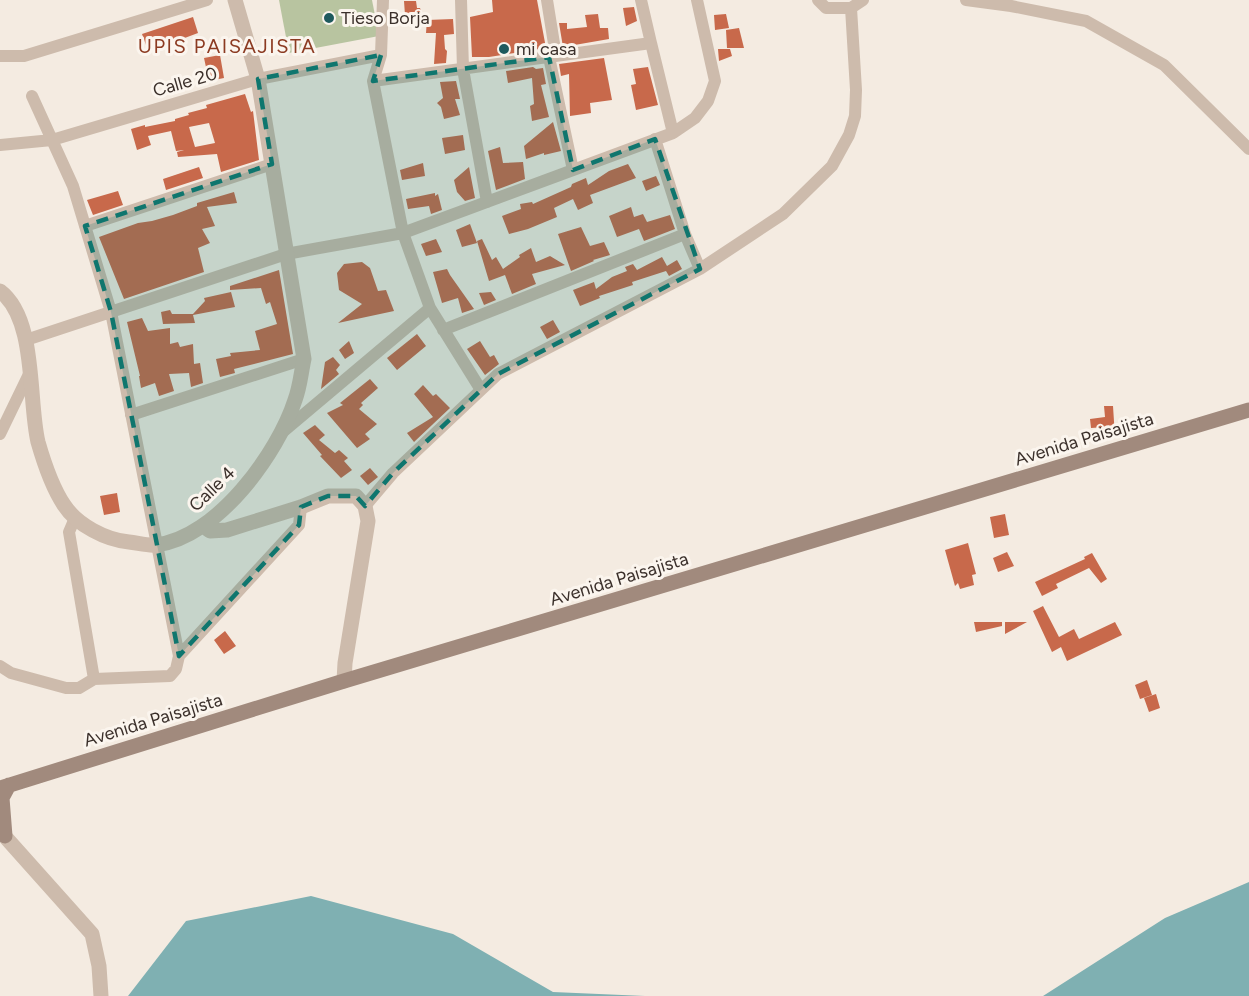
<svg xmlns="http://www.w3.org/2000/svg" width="1249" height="996" viewBox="0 0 1249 996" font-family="Figtree,sans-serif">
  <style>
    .green { fill: #b8c4a0 }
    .water { fill: #7fb0b2 }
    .building { fill: #c8694b; fill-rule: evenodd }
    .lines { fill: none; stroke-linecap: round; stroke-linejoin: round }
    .minor { stroke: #cdbbac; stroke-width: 12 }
    .tertiary { stroke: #cdbbac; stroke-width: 15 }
    .secondary { stroke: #a18a7d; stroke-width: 15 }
    .marked { fill: #0f766e; fill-opacity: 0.2; stroke: #0f766e; stroke-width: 4.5; stroke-dasharray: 12 8; stroke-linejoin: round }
    .poi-dot { fill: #1f5a5e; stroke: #fbf5ee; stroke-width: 2 }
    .labels { text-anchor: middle; stroke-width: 6; stroke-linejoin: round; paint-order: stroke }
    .poi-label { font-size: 18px; fill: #3b302b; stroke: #fbf5ee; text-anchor: start }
    .street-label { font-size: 18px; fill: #3b302b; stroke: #fbf5ee }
    .neighbourhood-label { font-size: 20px; letter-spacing: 1.5px; fill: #8c3b22; stroke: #fbf5ee }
  </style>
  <rect width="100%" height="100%" fill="#f4ebe1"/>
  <path class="green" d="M279,0H372L379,36L289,53Z"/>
  <path class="water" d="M1249,882V996H1043L1165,918Z
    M311,896L453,934L553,992L645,996H128L186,921Z"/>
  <path class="building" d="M492,0H537L546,48L489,57H472L470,17L493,12Z
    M404,1H416L417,8H420L423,17L409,21L408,15H405Z
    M634,7L637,21L626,26L623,8Z
    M598,14L600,28H608L609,39L563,47L559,23H567V29L587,27L585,15Z
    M726,14L729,28L715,30L714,15Z
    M193,17L198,33L182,39L181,36L164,42L163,39L146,45L142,34Z
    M453,19L454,34L444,35L445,49L447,51L446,63L434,64L436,33H426L427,20Z
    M739,28L744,48H727L726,30Z
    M718,49H730L732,56L719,61Z
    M220,55L224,78L209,81L204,58Z
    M604,58L612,100L590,103L591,113L570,116L569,74L561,76L559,64Z
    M533,67L536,69L543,68L546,84L541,85L549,117L532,121L530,106L534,104L532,78L508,83L506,71Z
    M648,67L658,105L636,110L631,85L636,84L633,69Z
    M456,81L460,99H455L460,115L444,119L441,107L437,103L443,98L440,82Z
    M245,94L251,112L253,111L259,160L221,172L217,154L178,157L177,152L184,150L176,151L171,131L148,136L151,145L137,150L131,129L145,125V127L175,121V119L189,115L188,113L207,108L206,105ZM209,123L215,143L195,147L189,127Z
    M553,122L561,151L544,155V153L526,159L524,146Z
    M463,135L465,150L445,154L442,138Z
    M500,147L503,163L523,162L525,179L496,190L488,151Z
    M423,163L425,176L402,180L400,170Z
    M628,164L636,178L590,195L593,203L578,210L573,199L554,208L557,217L528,229L509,234L502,216L521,209L520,204L532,202L533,204L571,187L572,184L586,178L588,185L609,171Z
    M199,167L203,178L166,190L163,179Z
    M469,167L475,198L465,201L457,192L454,180Z
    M656,176L660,185L646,191L642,181Z
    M118,191L123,205L93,215L87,200Z
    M234,192L237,203L207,207L215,226L202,229L210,243L198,248L204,272L124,299L99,237L138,223L152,221L173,215L197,206V203Z
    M435,193V196L438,194L442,210L431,214L429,206L408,209L406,199Z
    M631,207L634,217L643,214L647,222L670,215L675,229L644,241L639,229L617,237L609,216Z
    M470,224L477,243L462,247L456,230Z
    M581,227L590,246L604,242L610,255L593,260L594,261L571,271L558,234Z
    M436,239L442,252L426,256L421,244Z
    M482,239L492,260L496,257L503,269L520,257L519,255L531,248L536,262L550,256L565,265L532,274L536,284L512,294L505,275L489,281L477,241Z
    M662,257L667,266L677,260L682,269L669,276L666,271L632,282L633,285L599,296L600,298L580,306L573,290L594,282L596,289L612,277L627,271L625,267L633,264L637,270Z
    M362,262L370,268L378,291L386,290L394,311L338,323L362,304L339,290L337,273L344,264Z
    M447,269L450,275L474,309L462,313L458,298L442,303L433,272Z
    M279,270L293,354L234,369L235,373L220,377L216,359L231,356L230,353L260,350L255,331L277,324L270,302L266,304L261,288L230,290V286Z
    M231,292L235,307L193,315L195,323L163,324L161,312L170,310L172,314H193L205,301L204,298Z
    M491,292L496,300L484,305L479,293Z
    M142,318L148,331L170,328V344L178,342L180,347L193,344L194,364L200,363L203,383L191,387L189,373L169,374L174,391L159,396L155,383L141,388L139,376H140L127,322Z
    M553,320L560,332L547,339L540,327Z
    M417,334L426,346L397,370L387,358Z
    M349,341L354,353L345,359L339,350Z
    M480,341L490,357L494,355L499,364L485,375L467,349Z
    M333,357L340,365L336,370L339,374L321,389L325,362Z
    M370,379L378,388L361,403L363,405L359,409L377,424L365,434L370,439L357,448L327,413L343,405L340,403Z
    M423,385L433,396L436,394L450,408L414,442L407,433L433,417L414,394Z
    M1104,406H1113L1115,437L1107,438L1106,427L1091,428L1090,419L1105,417Z
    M315,425L325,435L319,440L335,453L339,450L348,458L344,461L352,470L341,478L320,456L322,455L303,433Z
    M370,468L378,477L368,485L360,476Z
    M117,493L120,512L104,515L100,496Z
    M1005,514L1009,535L994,538L990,517Z
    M968,543L976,574L972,575L974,585L960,589L958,583L955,586L945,550Z
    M1007,552L1014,566L998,572L993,558Z
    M1092,553L1107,579L1101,583L1089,568L1056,584L1058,588L1042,596L1035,582L1085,559L1084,557Z
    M1043,606L1059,637L1074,629L1079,639L1115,622L1122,635L1067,661L1061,647L1052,652L1033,611Z
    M974,622H1002V626L976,632Z
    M1005,622H1027L1005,634Z
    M225,631L236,646L224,654L214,640Z
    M1147,680L1152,695L1140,699L1135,685Z
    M1156,694L1160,708L1149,712L1144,698Z"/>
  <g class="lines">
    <path class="minor" d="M383,0L381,55L373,81L403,233L430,308L481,390
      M461,0L463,69L487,202
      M547,0L556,56
      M641,0L651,43
      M818,0L826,8H851L863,0
      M966,0L1011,6L1086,21L1164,65L1249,149
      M0,56H24L207,0
      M549,57L573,170
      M373,81L651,43L673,133
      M655,139L685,234L700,269
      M0,145L52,140L258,79L381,55
      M85,226L272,164
      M443,330L685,234
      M26,340L286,254L403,233L673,133L695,118L708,101L715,81L697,0
      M131,415L304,359
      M284,431L430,308
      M0,434L29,374
      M365,506L393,473L498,374L700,269L783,214L832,166L849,135L855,116L856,90L851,8
      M75,518L69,532L94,679
      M179,656L299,525L301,507
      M0,666L11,673L66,688H79L94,679L170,676L176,669L179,656L111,312L73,186L32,96"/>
    <path class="tertiary" d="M0,291C37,319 28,400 38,442C44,463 52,487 64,505C77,525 106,540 129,542C138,543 148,546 156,545C217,538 278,453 295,400C300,387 301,373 304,359L258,79L235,0
      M203,526L210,531L227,530L301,507L328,496H356L365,506L368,521L345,663L344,681
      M0,831L92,934L99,966L101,996"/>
    <path class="secondary" d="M0,788L344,681L1249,410
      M5,836L2,798L9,785"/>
  </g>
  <path class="marked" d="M381,55L373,81L549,57L573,170L655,139L700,269L498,374L393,473L365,506L356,496H328L301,507L299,525L179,656L111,312L85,226L272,164L258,79Z"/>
  <g class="poi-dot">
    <circle cx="329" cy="18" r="6"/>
    <circle cx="504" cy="49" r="6"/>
  </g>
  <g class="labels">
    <g class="poi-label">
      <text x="341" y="24">Tieso Borja</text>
      <text x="516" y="55">mi casa</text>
    </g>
    <g class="street-label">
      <text transform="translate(185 82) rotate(-16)" y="6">Calle 20</text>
      <text transform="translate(1084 439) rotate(-17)" y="6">Avenida Paisajista</text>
      <text transform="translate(212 489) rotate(-44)" y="6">Calle 4</text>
      <text transform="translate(619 579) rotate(-17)" y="6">Avenida Paisajista</text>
      <text transform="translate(153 720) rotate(-17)" y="6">Avenida Paisajista</text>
    </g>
    <g class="neighbourhood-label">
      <text x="227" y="53">UPIS PAISAJISTA</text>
    </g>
  </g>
</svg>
